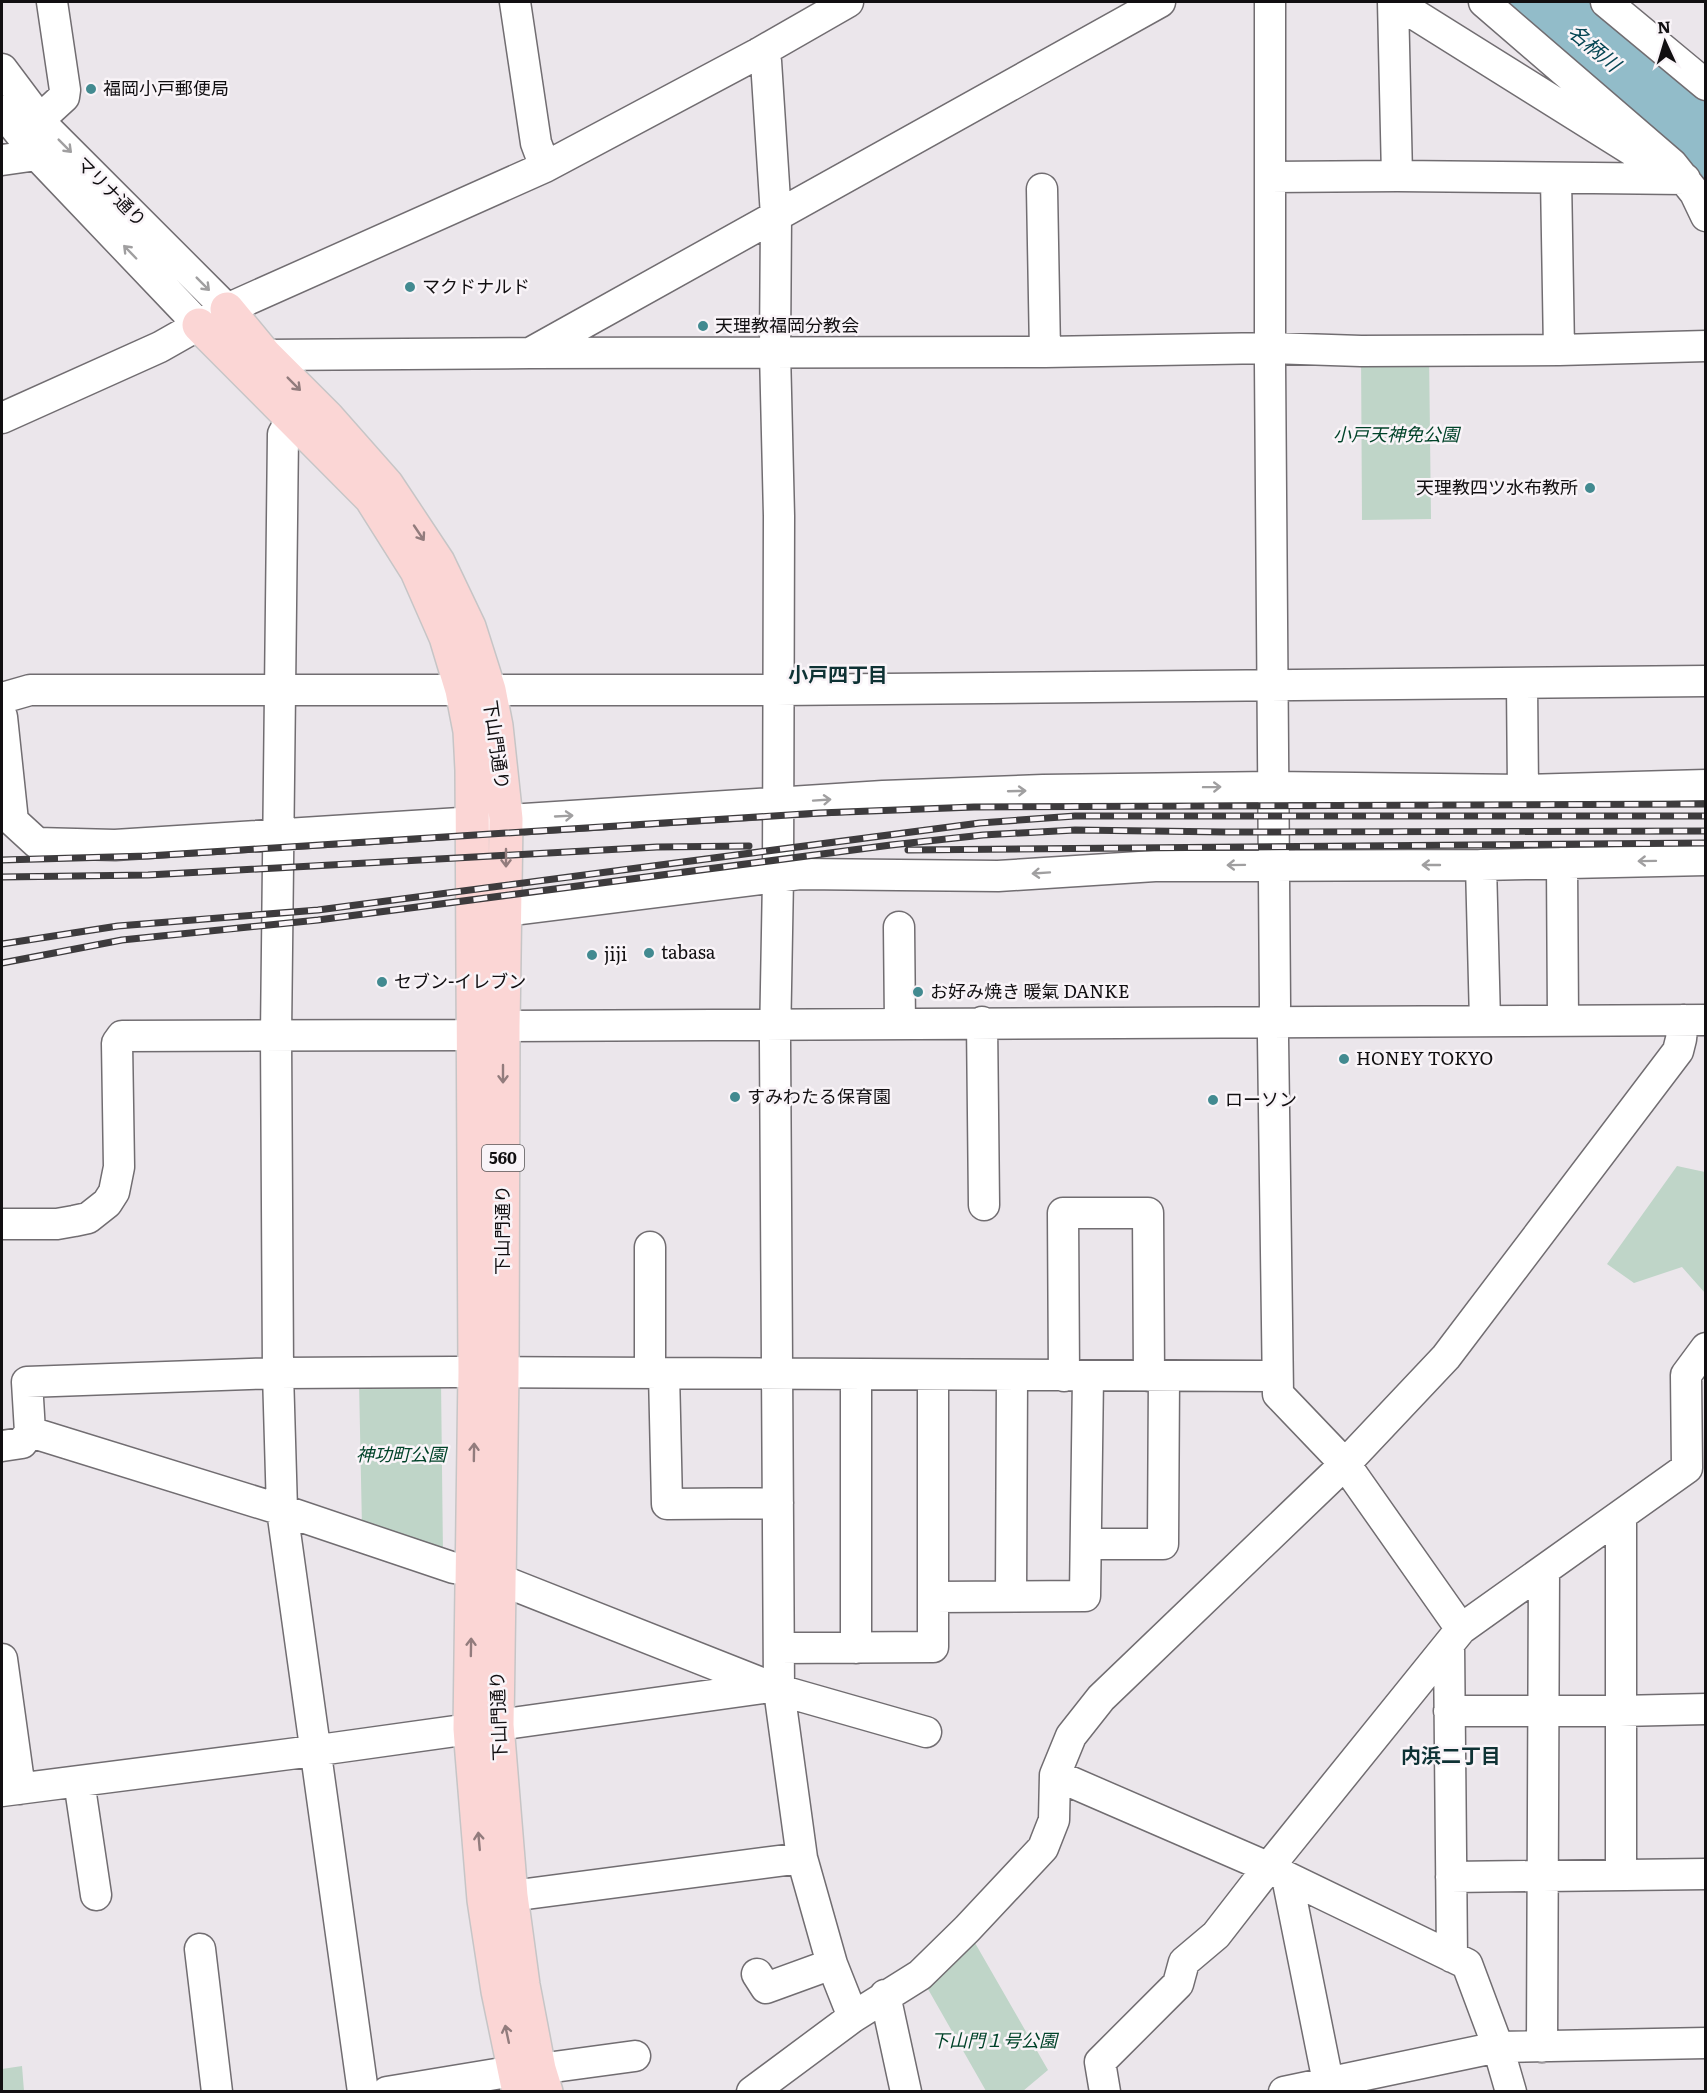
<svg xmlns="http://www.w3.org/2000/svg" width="1707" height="2093" viewBox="0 0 1707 2093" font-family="Literata,'Noto Sans JP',serif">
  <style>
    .green { fill: #bfd5c8 }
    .water { fill: #92bcc9; stroke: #6b8892; stroke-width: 1.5 }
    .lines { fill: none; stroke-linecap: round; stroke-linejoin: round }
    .minor-casing { stroke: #716d71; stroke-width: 33 }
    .major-casing { stroke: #c6c5c6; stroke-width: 36 }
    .minor { stroke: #fff; stroke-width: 30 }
    .major { stroke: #fbd6d5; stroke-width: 33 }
    .rail-casing { stroke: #3d3b3d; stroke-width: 7 }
    .rail { stroke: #f9f4f8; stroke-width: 4.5; stroke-dasharray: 14; stroke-linecap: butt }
    .oneway { stroke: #a09fa0 }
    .oneway2 { stroke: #927c7d }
    .poi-dot { fill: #428a90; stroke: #f9f4f8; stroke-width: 2 }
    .labels { text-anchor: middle; stroke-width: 5; stroke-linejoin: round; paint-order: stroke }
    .shield { fill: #f9f4f8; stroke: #575456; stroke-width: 1.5 }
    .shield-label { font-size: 16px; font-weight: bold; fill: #110f11 }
    .poi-label { font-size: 18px; fill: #110f11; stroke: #f9f4f8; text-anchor: start }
    .street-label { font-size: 18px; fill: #110f11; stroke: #f9f4f8 }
    .park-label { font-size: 18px; font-style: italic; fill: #004329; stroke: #f9f4f8 }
    .water-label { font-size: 20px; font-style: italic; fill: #064654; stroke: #f9f4f8 }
    .neighbourhood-label { font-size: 20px; font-weight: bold; fill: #0e3234; stroke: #f9f4f8 }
  </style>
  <rect width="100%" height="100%" fill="#ebe6eb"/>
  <path class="green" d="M1361,351H1429L1431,519L1362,520Z
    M1677,1166L1705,1172V1293L1682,1267L1634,1283L1607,1264Z
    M441,1381L443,1555L362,1527L359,1382Z
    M967,1929L1048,2070L1023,2091H986L920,1975Z
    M22,2066L24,2091H2V2069Z"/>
  <path class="water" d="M1494,2H1592L1705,100V194Z"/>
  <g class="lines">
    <g class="minor-casing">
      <path id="minor" d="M515,2L536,143L545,167
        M1270,2V364L1275,1005L1273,1038L1278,1394L1345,1464L1461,1629
        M1393,2L1397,176
        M1395,2L1649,161L1679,176
        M1484,2L1672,164L1695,193L1706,216
        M1606,2L1706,85
        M759,53L766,61L776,216L775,352L779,516L778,878L775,1042L779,1690L802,1858L832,1964L853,2017
        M2,69L47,129L227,309
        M2,111L37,155L199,325
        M40,119L64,97L65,90L52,2
        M2,160L37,155
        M1270,177L1397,176L1685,179
        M1556,178L1559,350
        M1042,189L1045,352
        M530,353L1045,352L1270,348L1361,351L1559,350L1706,346
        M265,355L530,353L1160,2
        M2,418L160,347L227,309L545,167L759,53L848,2
        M292,418L283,434L276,1035L278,1373L282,1510L363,2092
        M1522,684L1523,790
        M489,690H778L1706,681
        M2,698L30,690H462
        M2,717L13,821L37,843L115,845L883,796L1043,790L1272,787L1523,790L1706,785
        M1562,863L1563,1020
        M1481,865L1485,1021
        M505,911L800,874L998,876L1155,866L1481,865L1706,860
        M899,927L900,1023
        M982,1022L984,1205
        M2,1224H57L74,1221L88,1218L107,1203L114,1192L119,1167L117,1043L122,1036L473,1035L503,1026L1706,1020
        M650,1373V1247
        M664,1373L667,1504L778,1503
        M1064,1376L1063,1213H1148L1149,1376
        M30,1432L27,1382L278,1373L454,1372L1277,1376
        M2,1446L22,1443L30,1432L282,1510L454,1568L472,1571
        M1086,1544H1163L1164,1376
        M498,1579L779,1690L926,1732
        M1011,1596L1012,1376
        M934,1597L1085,1596L1088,1376
        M1449,1644L1452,1957
        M779,1648L933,1647V1376
        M856,1648V1374
        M2,1659L20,1789
        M1449,1711H1620L1706,1709
        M1055,1775L1258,1863L1467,1964L1498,2047L1511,2092
        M79,1781L96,1895
        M2,1791L305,1752L770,1687
        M1621,1875V1516
        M1287,1877L1328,2082
        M1451,1877L1706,1874
        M511,1896L802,1858
        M200,1949L217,2092
        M757,1974L766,1988L832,1964
        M885,1995L906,2092
        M1542,2047L1544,1570
        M539,2069L635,2056
        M387,2092L514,2071
        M752,2092L853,2017L920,1975L967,1929L1043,1848L1054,1820L1055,1775L1071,1736L1101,1698L1345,1464L1446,1357L1678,1051L1681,1039L1683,1020
        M1105,2092L1100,2062L1178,1984L1184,1962L1216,1935L1268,1868L1461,1629L1687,1468L1686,1375L1706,1348
        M1284,2092L1498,2047L1706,2043"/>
    </g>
    <g class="major-casing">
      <path id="major" d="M227,309L265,355L327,417L387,485L438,562L469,627L489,690L496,726L506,819L503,1026L502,1372L497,1725L511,1896L523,1985L539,2069L546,2092
        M199,325L371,498L417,571L446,637L462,690L470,731L472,770L475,1372L470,1729L484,1900L498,1991L519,2092"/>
    </g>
    <use href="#minor" class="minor"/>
    <use href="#major" class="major"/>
    <g class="rail-casing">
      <path id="rail" d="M908,850L1706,843
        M2,860L148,856L819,813L974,807L1706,804
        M2,877L148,875L657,847L749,846
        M2,944L118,926L318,910L980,823L1075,816H1706
        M2,963L122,940L318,920L891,845L983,835L1075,830L1226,832L1706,831"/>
    </g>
    <use href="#rail" class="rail"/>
  </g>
  <defs><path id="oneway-shaft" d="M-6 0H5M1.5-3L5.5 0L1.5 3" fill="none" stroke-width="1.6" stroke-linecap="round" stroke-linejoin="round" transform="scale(1.5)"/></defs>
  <g class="oneway">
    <use href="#oneway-shaft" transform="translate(65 146) rotate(45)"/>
    <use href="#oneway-shaft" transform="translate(130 252) rotate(-134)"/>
    <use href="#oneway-shaft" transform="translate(203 284) rotate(45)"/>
    <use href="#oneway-shaft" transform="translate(1212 787) rotate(-1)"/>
    <use href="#oneway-shaft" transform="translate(1017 791) rotate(-2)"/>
    <use href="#oneway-shaft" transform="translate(822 800) rotate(-4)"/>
    <use href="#oneway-shaft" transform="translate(564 816) rotate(-3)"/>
    <use href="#oneway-shaft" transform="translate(1647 861) rotate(179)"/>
    <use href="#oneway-shaft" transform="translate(1236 865) rotate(179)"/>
    <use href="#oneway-shaft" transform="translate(1431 865) rotate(-180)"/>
    <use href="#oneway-shaft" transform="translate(1041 873) rotate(176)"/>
  </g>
  <g class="oneway2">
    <use href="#oneway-shaft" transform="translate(294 384) rotate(45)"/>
    <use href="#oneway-shaft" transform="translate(419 533) rotate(56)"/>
    <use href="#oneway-shaft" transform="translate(506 858) rotate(90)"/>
    <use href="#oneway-shaft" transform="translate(503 1074) rotate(90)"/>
    <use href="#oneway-shaft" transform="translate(474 1452) rotate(-89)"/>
    <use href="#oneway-shaft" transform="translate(471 1647) rotate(-89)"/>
    <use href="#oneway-shaft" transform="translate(479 1841) rotate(-95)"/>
    <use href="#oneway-shaft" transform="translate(507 2034) rotate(-102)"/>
  </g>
  <g class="poi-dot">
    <circle cx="91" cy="89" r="6"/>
    <circle cx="410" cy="287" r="6"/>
    <circle cx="703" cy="326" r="6"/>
    <circle cx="1590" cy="488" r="6"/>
    <circle cx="649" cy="953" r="6"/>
    <circle cx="592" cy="955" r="6"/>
    <circle cx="382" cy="982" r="6"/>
    <circle cx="918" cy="992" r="6"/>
    <circle cx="1344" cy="1059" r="6"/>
    <circle cx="735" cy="1097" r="6"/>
    <circle cx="1213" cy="1100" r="6"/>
  </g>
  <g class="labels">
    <rect class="shield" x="482" y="1145" width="42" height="26" rx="4.5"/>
    <g class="shield-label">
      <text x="503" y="1164">560</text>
    </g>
    <g class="poi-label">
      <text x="103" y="95">福岡小戸郵便局</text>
      <text x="422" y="293">マクドナルド</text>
      <text x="715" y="332">天理教福岡分教会</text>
      <text x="1578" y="494" text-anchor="end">天理教四ツ水布教所</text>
      <text x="661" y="959">tabasa</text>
      <text x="604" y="961">jiji</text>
      <text x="394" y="988">セブン-イレブン</text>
      <text x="930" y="998">お好み焼き 暖氣 DANKE</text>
      <text x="1356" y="1065">HONEY TOKYO</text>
      <text x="747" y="1103">すみわたる保育園</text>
      <text x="1225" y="1106">ローソン</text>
    </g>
    <g class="street-label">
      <text transform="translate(111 192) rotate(45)" y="6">マリナ通り</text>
      <text transform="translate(496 745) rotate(82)" y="6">下山門通り</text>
      <text transform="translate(503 1230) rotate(-90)" y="6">下山門通り</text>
      <text transform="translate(499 1716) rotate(-92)" y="6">下山門通り</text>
    </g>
    <g class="park-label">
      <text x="1396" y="441">小戸天神免公園</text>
      <text x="401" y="1461">神功町公園</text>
      <text x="994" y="2047">下山門１号公園</text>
    </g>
    <g class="water-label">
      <text transform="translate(1594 48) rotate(40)" y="7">名柄川</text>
    </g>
    <g class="neighbourhood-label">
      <text x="838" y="682">小戸四丁目</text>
      <text x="1451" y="1763">内浜二丁目</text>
    </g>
  </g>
  <rect width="1707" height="2093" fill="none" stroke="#110f11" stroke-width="6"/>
  <g transform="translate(1665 42) rotate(356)" stroke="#f9f4f8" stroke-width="4.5" paint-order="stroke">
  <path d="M0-4.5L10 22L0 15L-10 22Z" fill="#110f11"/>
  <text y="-9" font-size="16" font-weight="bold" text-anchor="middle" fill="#110f11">N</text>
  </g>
</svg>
